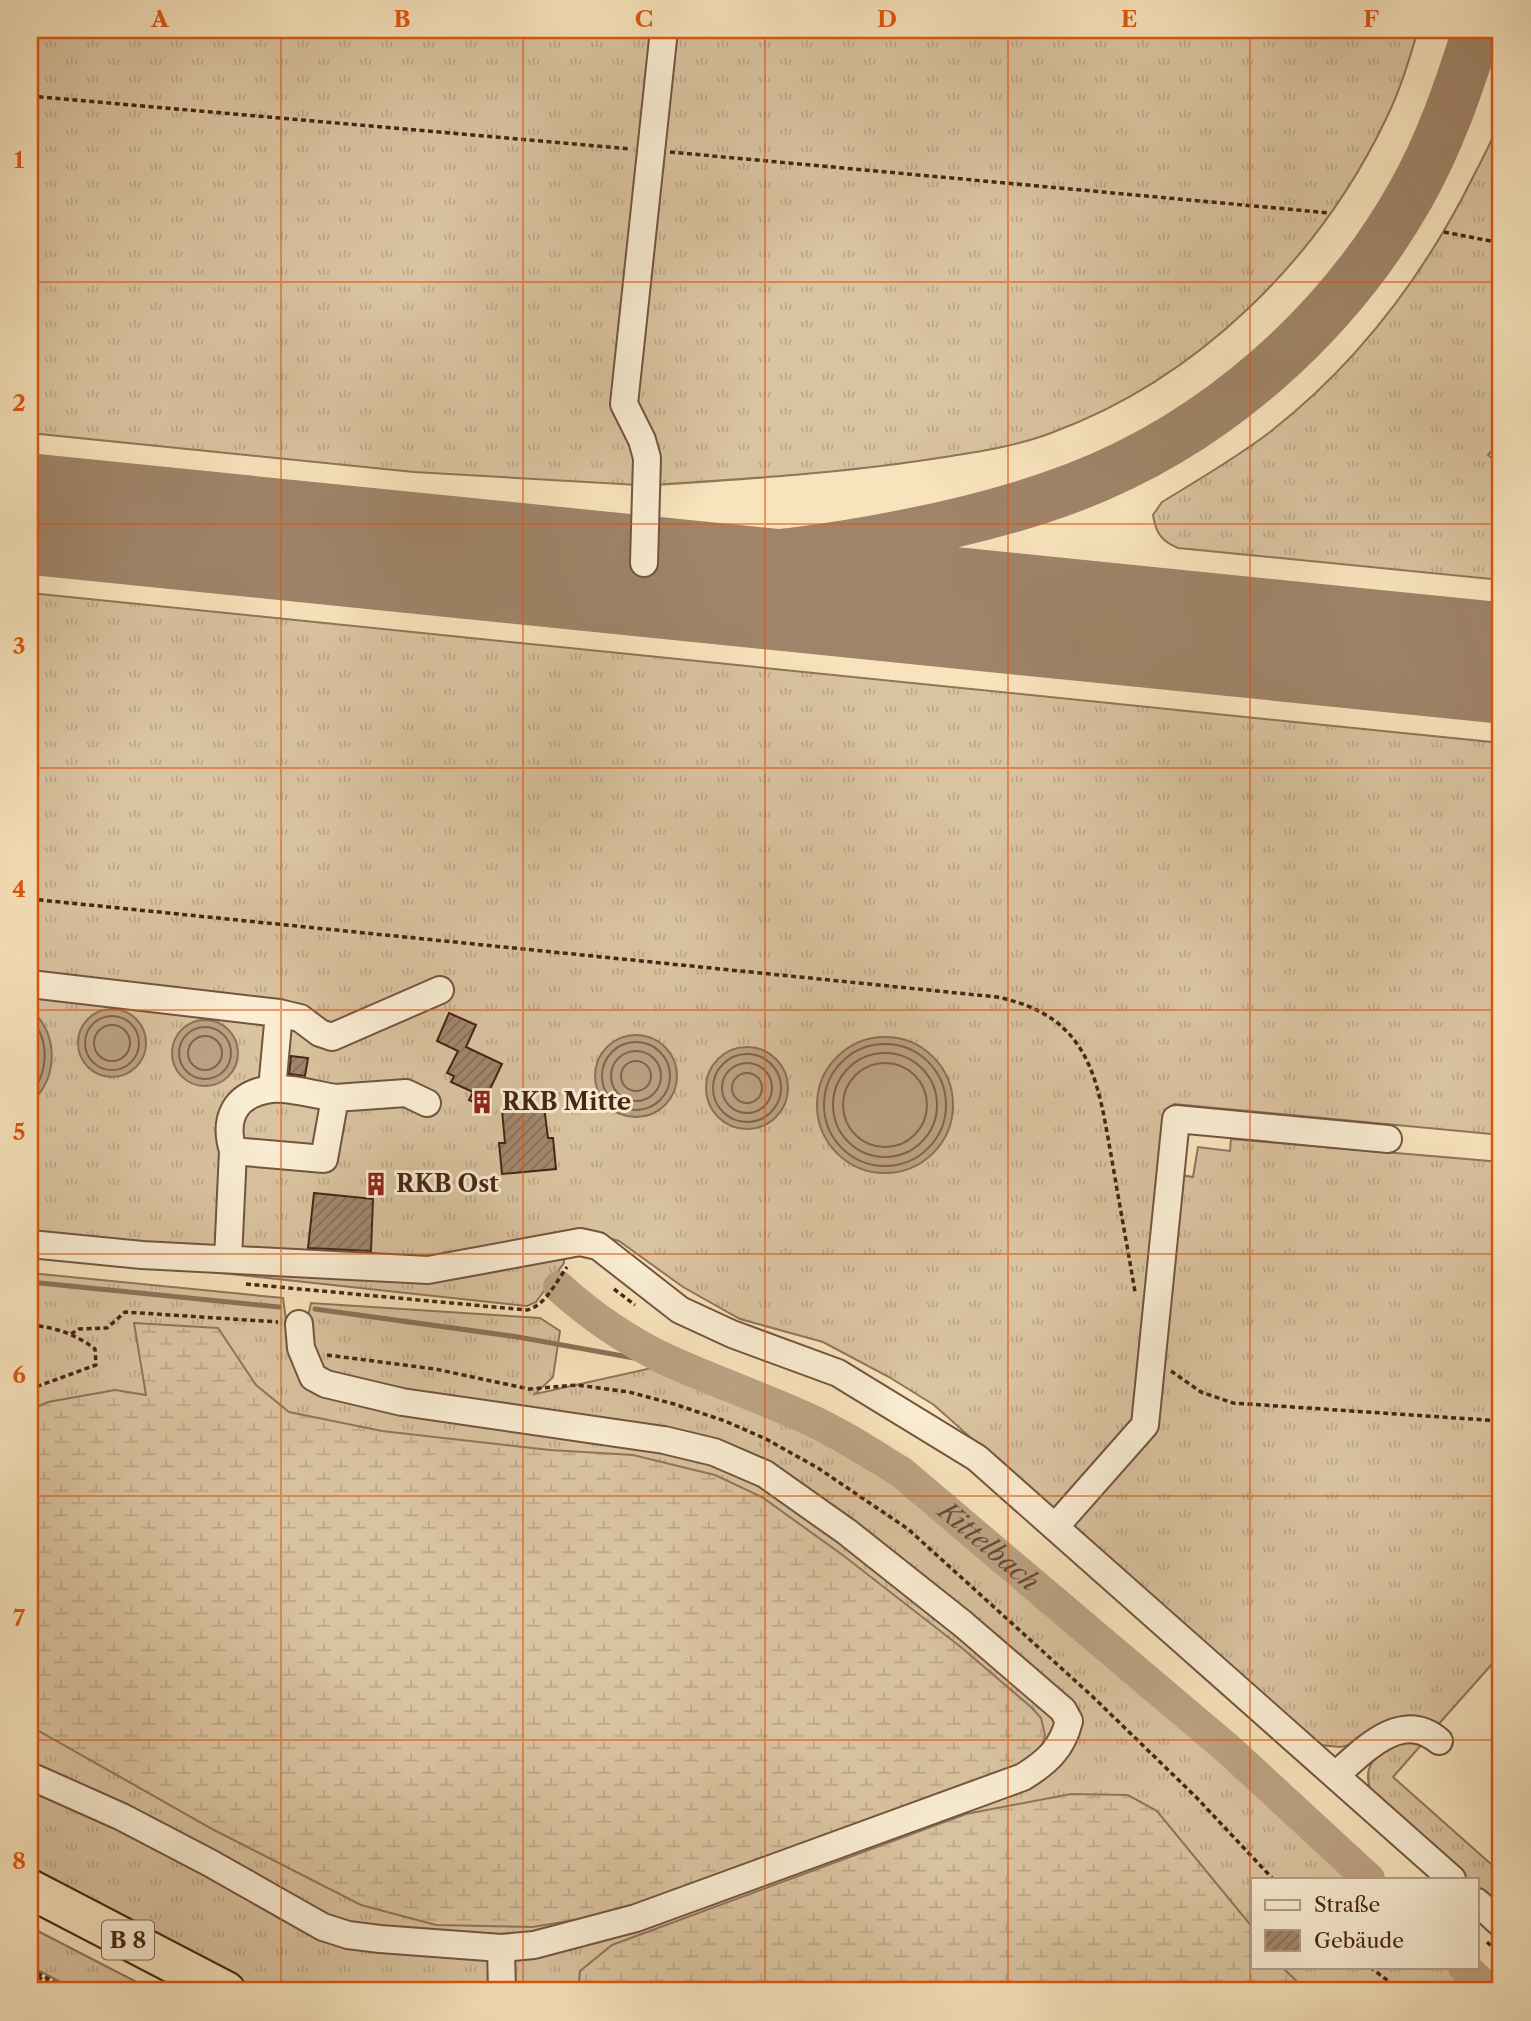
<svg xmlns="http://www.w3.org/2000/svg" width="1531" height="2021" viewBox="0 0 1531 2021" font-family="'Libre Caslon Text',serif">
  <style>
    .grass { fill: url(#grass-tufts); stroke: #90745b; stroke-width: 2 }
    .wetland { fill: url(#wetland-marsh); stroke: #90745b; stroke-width: 2 }
    .water { fill: #bca284; stroke: #8d7058; stroke-width: 2 }
    .lines { fill: none; stroke-linecap: round; stroke-linejoin: round }
    .shore { stroke: #82634d; stroke-width: 2 }
    .stream { stroke: #8d7058; stroke-width: 5 }
    .river { stroke: #bca284; stroke-width: 32 }
    .taxiway { stroke: #a08469; stroke-width: 49 }
    .runway { stroke: #a08469; stroke-width: 121 }
    .building { fill: url(#building-hatch); stroke: #472416; stroke-width: 2 }
    .minor-casing { stroke: #735440; stroke-width: 30 }
    .highway-casing { stroke: #472416; stroke-width: 42 }
    .path { stroke: #472416; stroke-width: 3.5; stroke-dasharray: 5 3.5; stroke-linecap: butt }
    .minor { stroke: #faedd3; stroke-width: 26 }
    .highway { stroke: #f8e3bc; stroke-width: 38 }
    .grid { fill: none; stroke: #e0560c; stroke-width: 2; stroke-opacity: 0.55 }
    .labels { text-anchor: middle; stroke-width: 6; stroke-linejoin: round; paint-order: stroke }
    .shield { fill: #faedd3; stroke: #7d604f; stroke-width: 2 }
    .shield-label { font-size: 23px; font-weight: bold; fill: #472416 }
    .poi-label { font-size: 24px; font-weight: bold; fill: #472416; stroke: #faedd3; text-anchor: start }
    .water-label { font-size: 26px; font-style: italic; fill: #6a4a37; stroke: #faedd3 }
    .neatline { fill: none; stroke: #e0560c; stroke-width: 2.5 }
    .grid-label { font-size: 23px; text-anchor: middle; font-weight: bold; fill: #e0560c }
  </style>
  <defs>
    <pattern id="grass-tufts" width="24" height="20" patternUnits="userSpaceOnUse" patternTransform="scale(1.75)"><rect width="24" height="20" fill="#dac3a0"/><path d="M3 7l-1-3M5 7V3M7 7l1-3M15 17l-1-3M17 17v-4M19 17l1-3" fill="none" stroke="#bca789"/></pattern>
    <pattern id="wetland-marsh" width="20" height="14" patternUnits="userSpaceOnUse" patternTransform="scale(1.75)"><rect width="20" height="14" fill="#dac3a0"/><path d="M1 5h8M5 5V1M11 12h8M15 12V8" fill="none" stroke="#bca789"/></pattern>
    <pattern id="building-hatch" width="6" height="6" patternUnits="userSpaceOnUse" patternTransform="scale(1.75)"><rect width="6" height="6" fill="#a3876c"/><path d="M-1 1l2-2M0 6l6-6M5 7l2-2" fill="none" stroke="#876e58"/></pattern>
  </defs>
  <rect width="100%" height="100%" fill="#f8e3bc"/>
  <filter id="stains"><feTurbulence type="fractalNoise" baseFrequency=".00286" numOctaves="4"/><feColorMatrix values="0 0 0 0 .2 0 0 0 0 .09 0 0 0 0 .02 0 0 0 .5 -.17"/></filter>
  <radialGradient id="worn" r=".72"><stop offset=".6" stop-color="#630" stop-opacity="0"/><stop offset="1" stop-color="#630" stop-opacity=".3"/></radialGradient>
  <path class="grass" d="M30,30H658L619,385L638,444V485L414,472L30,433Z
    M669,30H1418C1409,60 1400,91 1386,119C1319,259 1198,379 1051,433C1014,447 971,453 932,459C840,473 747,479 654,485L629,406Z
    M1501,117V440L1488,455L1494,460L1501,453V580L1178,548C1161,541 1156,533 1153,515L1162,502C1198,480 1236,458 1270,432C1357,364 1425,274 1474,175C1484,156 1494,137 1501,117Z
    M30,593L1501,743V1135L1174,1104L1140,1415L1066,1509L1052,1510L934,1405L889,1377L823,1342L740,1319L683,1287L619,1241L591,1233L433,1260L147,1245L30,1233Z
    M1231,1139L1501,1162V1654L1436,1727L1340,1747L1320,1745L1067,1529L1147,1429L1175,1174L1193,1177L1198,1147L1230,1151Z
    M564,1255V1263L536,1302L527,1306L174,1268Z
    M30,1273L283,1298L287,1327L305,1330L311,1303L540,1318L560,1331L553,1377L535,1394L661,1366L744,1401L890,1473L1001,1568L1355,1879H1253V1967H1454L1481,1991H250L30,1871Z
    M1395,1742L1423,1743L1393,1777L1501,1873V1912L1477,1890V1879H1464L1374,1799C1360,1769 1371,1759 1395,1742Z
    M30,1927L154,1991H77L30,1966Z"/>
  <path class="wetland" d="M134,1323L218,1328L256,1385L289,1412L382,1431L550,1450L633,1455L715,1475L762,1497L844,1556L962,1648L1031,1707L1041,1718L1045,1735L1041,1750L1026,1765L631,1911L532,1927L436,1925L361,1905L214,1830L30,1726V1410L48,1402L115,1390L146,1395Z
    M1071,1794L1128,1795L1157,1811L1253,1928V1967H1282L1307,1991H578L580,1971L612,1945L966,1814Z"/>
  <path class="water" d="M30,1008C59,1035 59,1077 30,1104Z
    M78 1043a34 34 0 1 1 68 0a34 34 0 1 1-68 0Z
    M172 1053a33 33 0 1 1 66 0a33 33 0 1 1-66 0Z
    M595 1076a41 41 0 1 1 82 0a41 41 0 1 1-82 0Z
    M817 1105a68 68 0 1 1 136 0a68 68 0 1 1-136 0Z
    M706 1088a41 41 0 1 1 82 0a41 41 0 1 1-82 0Z"/>
  <g class="lines">
    <path class="shore" d="M85 1043a27 27 0 1 1 54 0a27 27 0 1 1-54 0Z
      M30,1017C50,1040 49,1072 30,1095
      M94 1043a18 18 0 1 1 36 0a18 18 0 1 1-36 0Z
      M179 1053a26 26 0 1 1 52 0a26 26 0 1 1-52 0Z
      M188 1053a17 17 0 1 1 34 0a17 17 0 1 1-34 0Z
      M602 1076a34 34 0 1 1 68 0a34 34 0 1 1-68 0Z
      M824 1105a61 61 0 1 1 122 0a61 61 0 1 1-122 0Z
      M611 1076a25 25 0 1 1 50 0a25 25 0 1 1-50 0Z
      M833 1105a52 52 0 1 1 104 0a52 52 0 1 1-104 0Z
      M713 1088a34 34 0 1 1 68 0a34 34 0 1 1-68 0Z
      M621 1076a15 15 0 1 1 30 0a15 15 0 1 1-30 0Z
      M722 1088a25 25 0 1 1 50 0a25 25 0 1 1-50 0Z
      M843 1105a42 42 0 1 1 84 0a42 42 0 1 1-84 0Z
      M732 1088a15 15 0 1 1 30 0a15 15 0 1 1-30 0Z"/>
    <path class="stream" d="M30,1282L279,1307
      M315,1309L518,1337L645,1360L665,1359"/>
    <g class="river">
      <path id="s1" d="M559,1287C591,1316 626,1340 665,1359C710,1380 758,1396 804,1417C838,1432 870,1453 901,1472L1228,1749L1369,1879"/>
      <path d="M1464,1967L1490,1991"/>
    </g>
    <path class="taxiway" d="M484,560C537,561 591,564 644,563C723,561 801,553 878,539C945,527 1012,511 1075,487C1215,433 1336,326 1410,196C1440,143 1459,87 1477,30"/>
    <path class="runway" d="M30,514L1501,663"/>
  </g>
  <path class="building" d="M449,1013L476,1025L466,1047L502,1064L482,1106L469,1100L473,1092L451,1082L454,1076L447,1073L458,1051L437,1041Z
    M291,1056L308,1058L305,1076L289,1074Z
    M544,1106L548,1138H553L556,1169L502,1174L499,1143H505L502,1110Z
    M314,1193L373,1199L371,1251L308,1248Z"/>
  <g class="lines">
    <g class="minor-casing">
      <path id="minor" d="M644,563L647,458L642,440L624,404L664,30
        M30,984L279,1013L272,1089
        M279,1013L300,1018L320,1033L332,1037L440,990
        M335,1098L406,1093L427,1103
        M30,1244L142,1255L428,1270L580,1242L598,1246L680,1310L732,1334L838,1373L977,1458L1452,1879
        M228,1259L233,1151L324,1159L335,1098C317,1095 288,1087 271,1089C235,1094 223,1118 233,1151
        M299,1324L301,1348L313,1377L326,1384L402,1402L664,1440L714,1452L765,1474L847,1532L963,1624L1063,1710L1069,1721C1062,1749 1047,1762 1023,1777L636,1918L534,1945L501,1948
        M1055,1527L1145,1425L1176,1119L1388,1139
        M1336,1775C1364,1750 1402,1709 1439,1741
        M30,1776L122,1817L210,1863L323,1927L348,1935L380,1939L501,1948L502,1991
        M1477,1902L1501,1924"/>
    </g>
    <g class="highway-casing">
      <path id="highway" d="M30,1889L226,1991"/>
    </g>
    <path class="path" d="M30,96L631,149
      M670,152L1330,213
      M1444,232L1501,243
      M30,899L997,997C1094,1017 1098,1084 1113,1166C1120,1208 1128,1250 1135,1292
      M246,1284L527,1310C545,1306 556,1282 567,1267
      M614,1289L635,1305
      M30,1325C54,1327 76,1334 95,1349L96,1365L30,1389
      M71,1334L79,1329L107,1328L125,1312L278,1322
      M327,1355L435,1369L529,1389L577,1385L629,1392L674,1404L725,1421L766,1439L818,1468L908,1529L1092,1696L1196,1797L1273,1879
      M1171,1371L1201,1392L1233,1403L1501,1421
      M1487,1942L1501,1955
      M1370,1967L1401,1991
      M30,1969L71,1991
      M30,1973L65,1991"/>
    <use href="#minor" class="minor"/>
    <use href="#highway" class="highway"/>
  </g>
  <path class="grid" d="M281,30V1991M523,30V1991M765,30V1991M1008,30V1991M1250,30V1991M30,282H1501M30,524H1501M30,768H1501M30,1010H1501M30,1254H1501M30,1496H1501M30,1740H1501"/>
  <defs>
    <g id="building-bare" transform="scale(1.89)"><path d="M-4-6H4V6H1V3H-1V6H-4ZM-2.5-4.3h1.7v1.8h-1.7ZM.8-4.3h1.7v1.8H.8ZM-2.5-1h1.7V.8h-1.7ZM.8-1h1.7V.8H.8Z" fill="#8f2418" stroke="#faedd3" stroke-width="2.5" paint-order="stroke"/></g>
  </defs>
  <g fill-rule="evenodd">
    <use href="#building-bare" x="482" y="1102"/>
    <use href="#building-bare" x="376" y="1184"/>
  </g>
  <g class="labels">
    <rect class="shield" x="102" y="1920.5" width="52" height="39" rx="5"/>
    <g class="shield-label">
      <text x="128" y="1948">B 8</text>
    </g>
    <g class="poi-label">
      <text x="502" y="1110">RKB Mitte</text>
      <text x="396" y="1192">RKB Ost</text>
    </g>
    <g class="water-label">
      <text dy="9" stroke="none"><textPath href="#s1" startOffset="506">Kittelbach</textPath></text>
    </g>
  </g>
  <rect width="1531" height="2021" fill="none" stroke="#f8e3bc" stroke-width="77"/>
  <rect x="1251" y="1878" width="228" height="91" fill="#faedd3" stroke="#b29d87" stroke-width="2"/>
  <rect x="1265" y="1900" width="35" height="10" fill="#faedd3" stroke="#b29d87" stroke-width="2"/>
  <text x="1314" y="1912" font-size="21" fill="#472416">Straße</text>
  <rect x="1265" y="1930" width="35" height="21" fill="url(#building-hatch)" stroke="#b29d87" stroke-width="2"/>
  <text x="1314" y="1948" font-size="21" fill="#472416">Gebäude</text>
  <rect x="38" y="38" width="1454" height="1944" class="neatline"/>
  <g class="grid-label">
    <text x="160" y="27">A</text>
    <text x="402" y="27">B</text>
    <text x="644" y="27">C</text>
    <text x="887" y="27">D</text>
    <text x="1129" y="27">E</text>
    <text x="1371" y="27">F</text>
    <text x="19" y="168">1</text>
    <text x="19" y="411">2</text>
    <text x="19" y="654">3</text>
    <text x="19" y="897">4</text>
    <text x="19" y="1140">5</text>
    <text x="19" y="1383">6</text>
    <text x="19" y="1626">7</text>
    <text x="19" y="1869">8</text>
  </g>
  <rect width="100%" height="100%" filter="url(#stains)"/>
  <rect width="100%" height="100%" fill="url(#worn)"/>
</svg>
